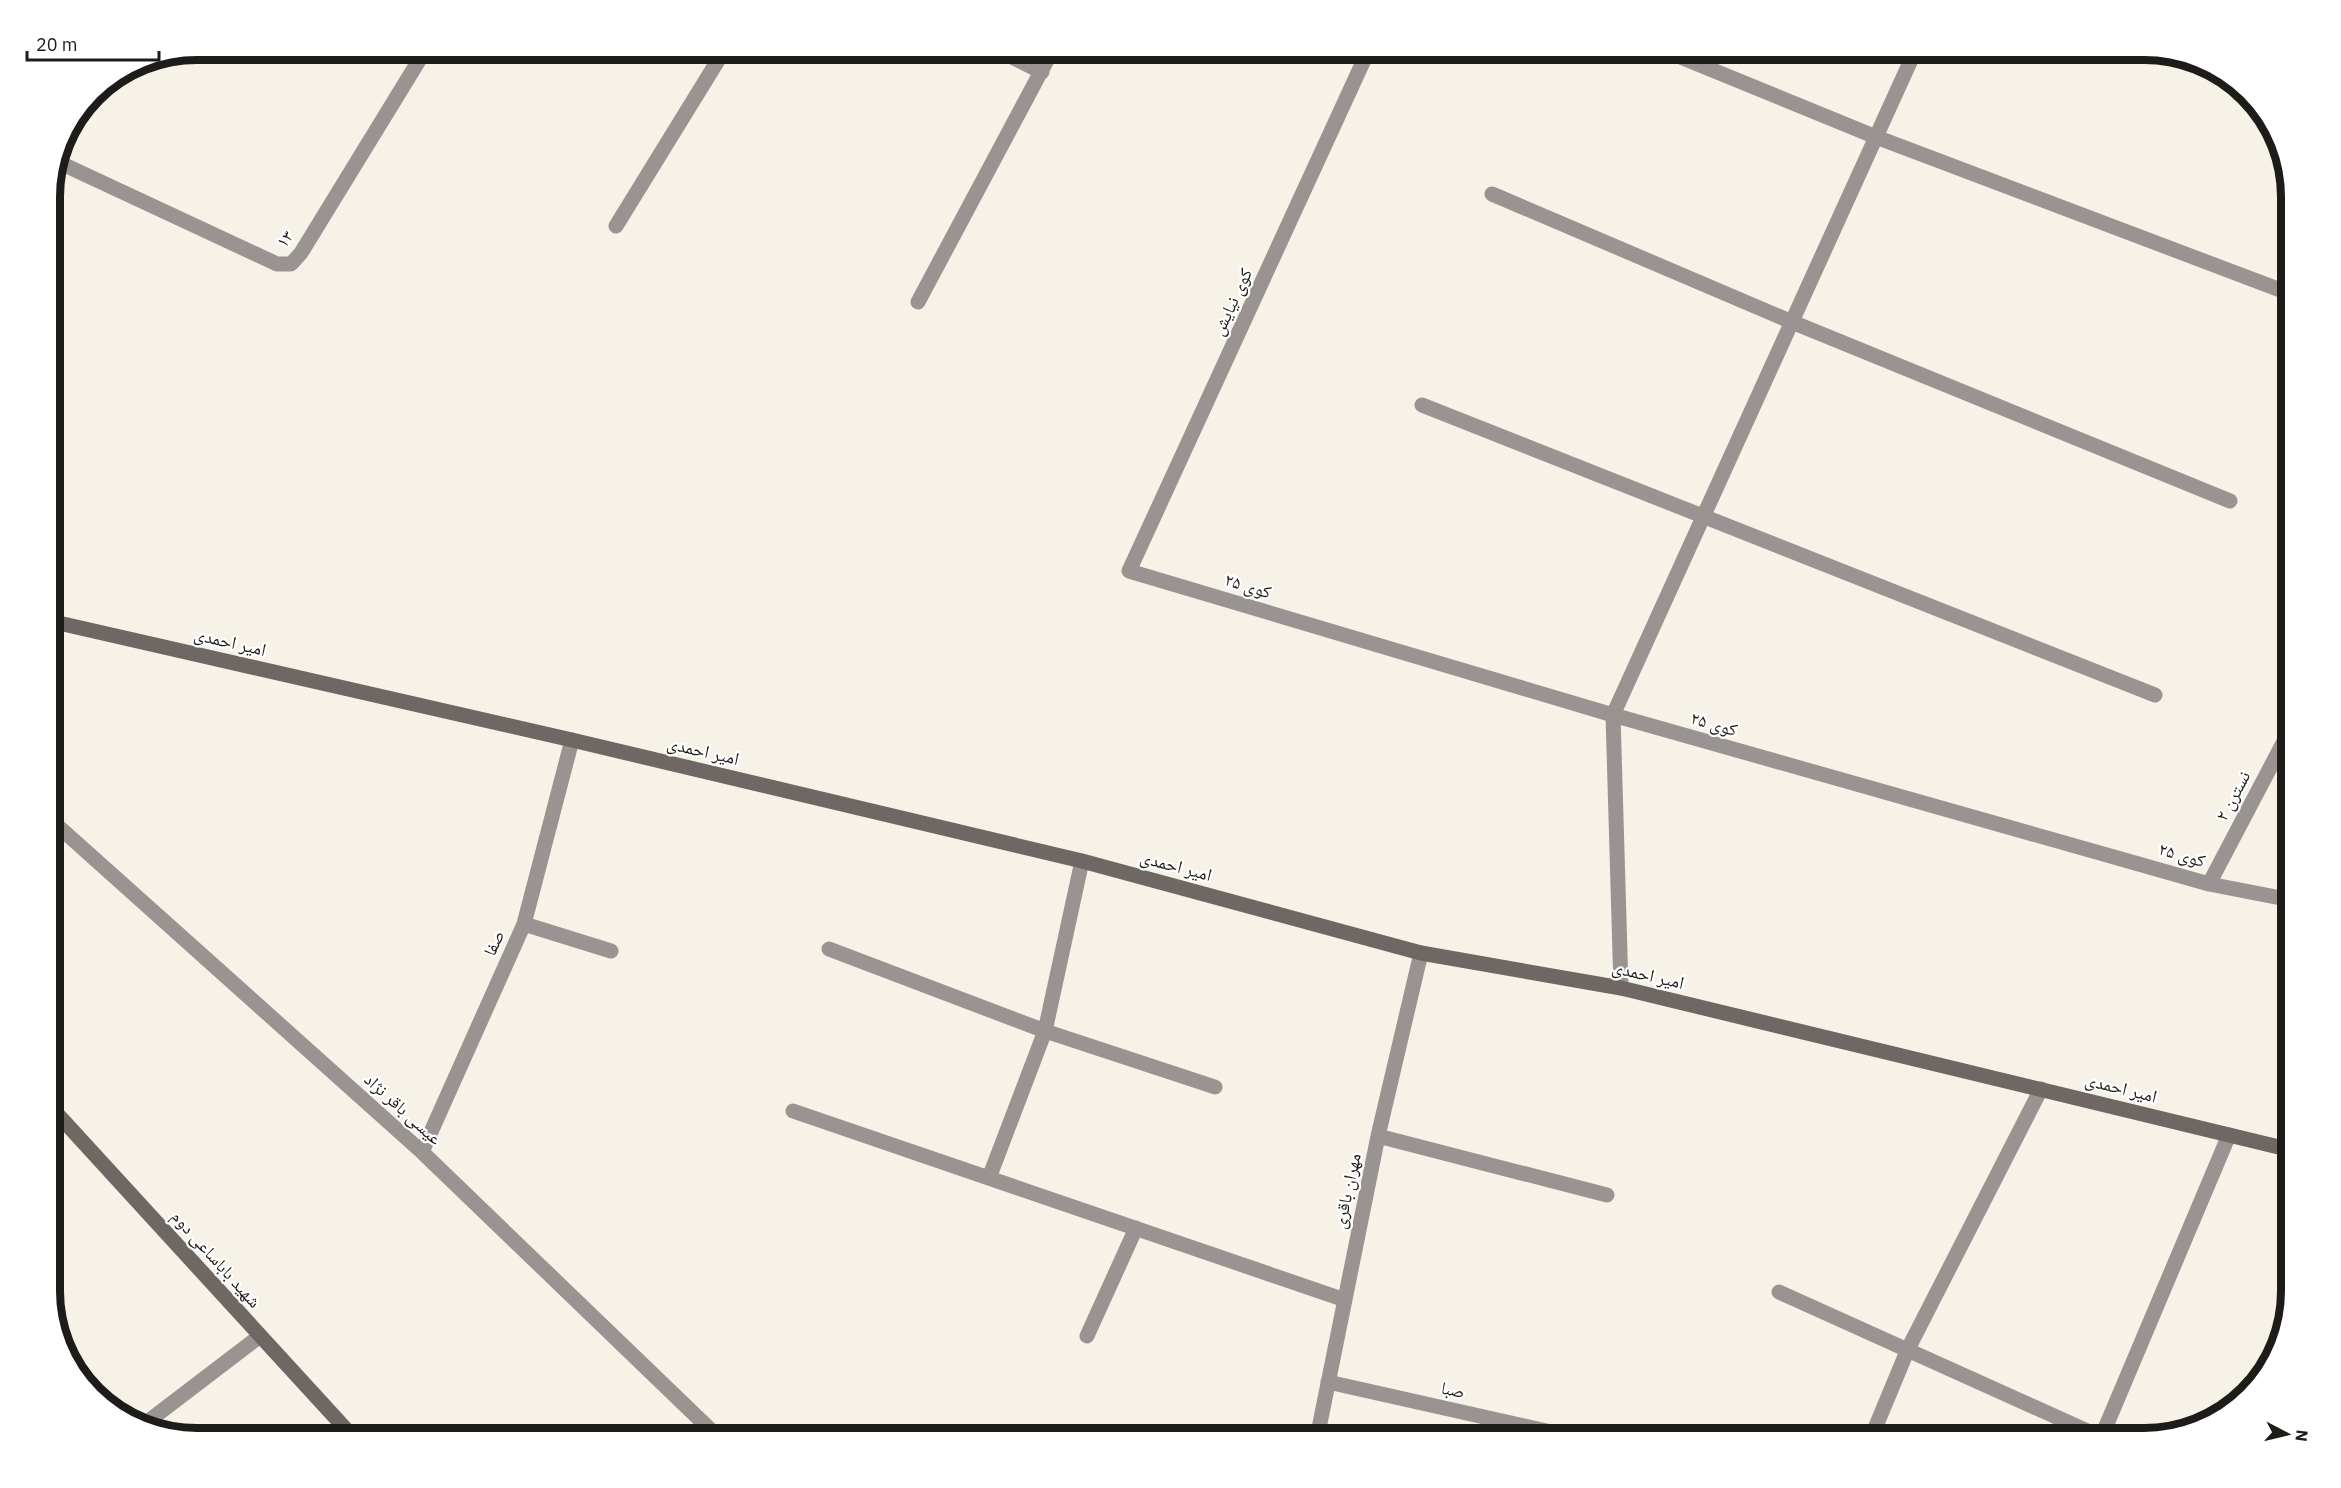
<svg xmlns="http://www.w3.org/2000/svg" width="2341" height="1488" viewBox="0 0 2341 1488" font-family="'IBM Plex Sans','Noto Naskh Arabic',sans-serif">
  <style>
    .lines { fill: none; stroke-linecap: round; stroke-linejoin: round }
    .street { stroke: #999491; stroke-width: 15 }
    .secondary { stroke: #6e6764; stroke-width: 15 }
    .labels { text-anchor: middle; stroke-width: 4.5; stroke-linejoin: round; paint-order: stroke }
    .street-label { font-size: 18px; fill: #1d1c18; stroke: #fff }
    .rim { fill: none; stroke: #1d1c18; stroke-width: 8 }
  </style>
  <rect width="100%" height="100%" fill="#f7f2e7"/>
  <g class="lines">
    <path class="street" d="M996,49L1042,72
      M1369,49L1129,571L1613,715L2209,884L2291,900
      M1661,49L1876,137L2291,294
      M56,161L277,264H291L301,253L426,49
      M1492,194L1792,322L2230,501
      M616,226L725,49
      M918,302L1053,49
      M1422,405L2155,695
      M50,819L422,1152L719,1438
      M2209,884L2291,728
      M524,924L611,951
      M829,949L1045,1031L1215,1087
      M1621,988L1613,715L1916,49
      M793,1111L1345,1300
      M1378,1136L1607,1195
      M422,1152L524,924L572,740
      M989,1178L1045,1031L1082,861
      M1779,1292L2103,1438
      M1087,1336L1136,1228
      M1328,1382L1569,1436
      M146,1423L260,1336
      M1317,1438L1378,1136L1421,953
      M1871,1438L1908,1349L2041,1089
      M2101,1438L2229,1135"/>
    <path class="secondary" d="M50,621L572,740L1082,861L1421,953L1621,988L2291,1150
      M50,1106L354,1438"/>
  </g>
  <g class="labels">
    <g class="street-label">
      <text transform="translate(285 239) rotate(-52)" y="6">۱۳</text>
      <text transform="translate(1232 302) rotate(-65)" y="6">کوی نیایش</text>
      <text transform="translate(1248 586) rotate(17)" y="6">کوی ۲۵</text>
      <text transform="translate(230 642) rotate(13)" y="6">امیر احمدی</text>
      <text transform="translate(1714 724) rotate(16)" y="6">کوی ۲۵</text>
      <text transform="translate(703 751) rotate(13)" y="6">امیر احمدی</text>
      <text transform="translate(2233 796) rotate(-62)" y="6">نسترن ۲</text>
      <text transform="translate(2182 855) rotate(16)" y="6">کوی ۲۵</text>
      <text transform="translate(1176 866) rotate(15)" y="6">امیر احمدی</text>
      <text transform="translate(494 943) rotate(-66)" y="6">صفا</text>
      <text transform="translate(1648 975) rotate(13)" y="6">امیر احمدی</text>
      <text transform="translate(2121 1088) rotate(14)" y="6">امیر احمدی</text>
      <text transform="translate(403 1109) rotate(42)" y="6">عیسی باقر نژاد</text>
      <text transform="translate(1347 1191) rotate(-78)" y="6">مهران باقری</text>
      <text transform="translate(216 1259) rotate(48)" y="6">شهید باباساعی دوم</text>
      <text transform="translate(1453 1390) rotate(13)" y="6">صبا</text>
    </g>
  </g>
  <path d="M0 0H2341V1488H0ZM197 60H2144A137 137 0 0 1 2281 197V1291A137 137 0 0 1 2144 1428H197A137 137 0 0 1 60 1291V197A137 137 0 0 1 197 60Z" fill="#fff" fill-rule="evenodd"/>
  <path class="rim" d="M197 60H2144A137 137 0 0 1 2281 197V1291A137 137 0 0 1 2144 1428H197A137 137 0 0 1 60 1291V197A137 137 0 0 1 197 60Z"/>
  <g transform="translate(2287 1434) rotate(97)" stroke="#ffffff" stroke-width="4.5" paint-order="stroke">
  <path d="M0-4.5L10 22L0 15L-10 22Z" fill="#1d1c18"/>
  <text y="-9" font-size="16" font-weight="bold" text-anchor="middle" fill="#1d1c18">N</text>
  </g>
  <path d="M27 51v9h132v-9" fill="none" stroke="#1d1c18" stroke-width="3"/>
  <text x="36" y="51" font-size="18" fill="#1d1c18" stroke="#ffffff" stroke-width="4.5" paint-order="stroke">20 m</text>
</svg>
